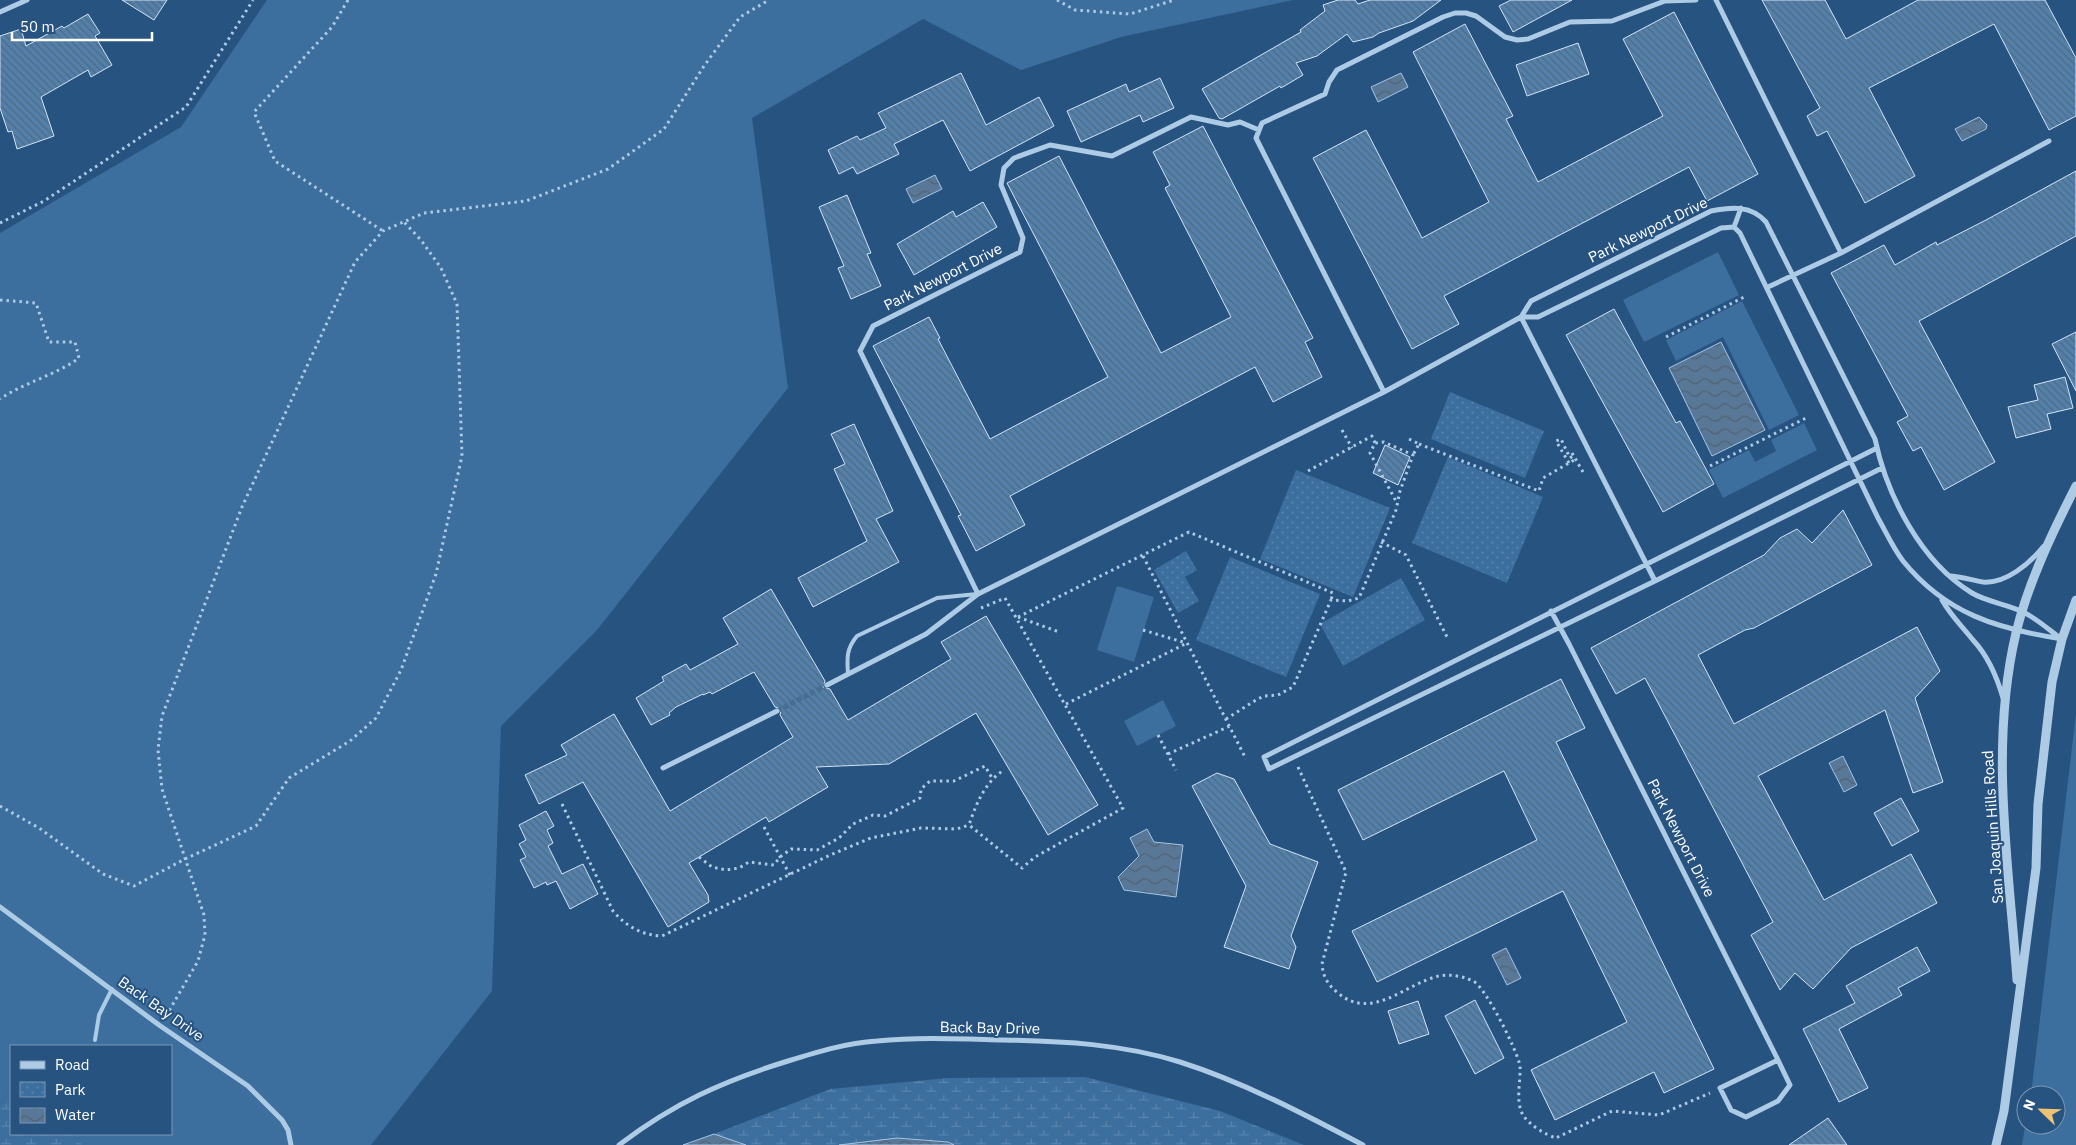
<svg xmlns="http://www.w3.org/2000/svg" width="2076" height="1145" viewBox="0 0 2076 1145" font-family="'IBM Plex Sans',sans-serif">
  <style>
    .grass { fill: #3c6e9e }
    .wetland { fill: url(#wetland-marsh) }
    .park { fill: url(#park-dots) }
    .water { fill: url(#water-waves); stroke: #a3c6e6 }
    .building { fill: url(#building-back-hatch); stroke: #d2e4f5 }
    .lines { fill: none; stroke-linecap: round; stroke-linejoin: round }
    .minor-tunnel { stroke: #476d94; stroke-width: 5; stroke-dasharray: 5 2.5; stroke-linecap: butt }
    .path { stroke: #aecbe6; stroke-width: 3; stroke-dasharray: 2.5 4; stroke-linecap: butt }
    .service { stroke: #aecbe6; stroke-width: 4 }
    .minor { stroke: #aecbe6; stroke-width: 5 }
    .tertiary { stroke: #aecbe6; stroke-width: 9 }
    .labels { text-anchor: middle; stroke-width: 4; stroke-linejoin: round; paint-order: stroke }
    .street-label { font-size: 15px; fill: #fff; stroke: #275381 }
  </style>
  <defs>
    <pattern id="wetland-marsh" width="20" height="14" patternUnits="userSpaceOnUse" patternTransform="scale(1.25)"><rect width="20" height="14" fill="#3c6e9e"/><path d="M1 5h8M5 5V1M11 12h8M15 12V8" fill="none" stroke="#5984ad"/></pattern>
    <pattern id="park-dots" width="8" height="8" patternUnits="userSpaceOnUse" patternTransform="scale(1.25)"><rect width="8" height="8" fill="#3c6e9e"/><path d="M2 2h.1M6 6h.1" fill="none" stroke="#5984ad" stroke-width="1.8" stroke-linecap="round"/></pattern>
    <pattern id="water-waves" width="16" height="10" patternUnits="userSpaceOnUse" patternTransform="scale(1.25)"><rect width="16" height="10" fill="#597898"/><path d="M0 5q4-4 8 0t8 0" fill="none" stroke="#526272"/></pattern>
    <pattern id="building-back-hatch" width="6" height="6" patternUnits="userSpaceOnUse" patternTransform="scale(1.25)"><rect width="6" height="6" fill="#5380ab"/><path d="M-1 5l2 2M0 0l6 6M5-1l2 2" fill="none" stroke="#506980"/></pattern>
  </defs>
  <rect width="100%" height="100%" fill="#275381"/>
  <path class="grass" d="M267,0H1293L1121,37L1021,70L923,19L752,118L788,388L597,630L501,726L492,991L371,1145H83L71,1134H171V1046H11V1088L0,1105V233L181,127Z
    M1718,252L1739,295L1644,342L1623,300Z
    M1742,301L1799,415L1769,430L1723,337L1676,361L1666,340Z
    M1804,423L1817,450L1723,498L1709,470L1749,450L1755,462L1776,451L1771,440Z
    M1117,586L1154,597L1134,662L1097,650Z
    M1163,700L1176,726L1137,746L1124,721Z
    M2076,713V1145H2022L2026,1121V1125H2056V1095H2031Z"/>
  <path class="wetland" d="M1085,1077L1220,1111L1304,1145H954L948,1142L897,1138L839,1145H746L714,1134L830,1089L949,1078Z
    M11,1088V1134H71L83,1145H0V1105Z"/>
  <path class="park" d="M1450,392L1544,431L1525,478L1431,439Z
    M1448,457L1543,497L1507,583L1412,543Z
    M1296,470L1390,508L1353,597L1260,559Z
    M1186,551L1197,570L1185,577L1199,601L1178,613L1154,570Z
    M1230,557L1320,594L1286,677L1196,640Z
    M1401,578L1425,620L1343,666L1320,624Z"/>
  <path class="water" d="M1401,73L1408,87L1378,102L1371,87Z
    M1979,117L1987,125L1986,129L1962,141L1955,129Z
    M935,175L942,189L913,203L906,189Z
    M1721,342L1765,430L1712,456L1669,368Z
    M1843,756L1857,785L1844,792L1829,763Z
    M1147,829L1154,842L1183,845L1176,897L1124,890L1118,877L1139,856L1130,838Z
    M1506,948L1521,978L1507,985L1492,955Z
    M714,1134L746,1145H683Z
    M897,1138L948,1142L954,1145H839Z"/>
  <path class="building" d="M122,0H167L154,20Z
    M1338,0H1355L1358,4L1370,0H1441L1413,21L1379,33L1373,37L1353,42L1347,34L1317,56L1296,63L1303,75L1281,88L1280,86L1222,119L1219,118L1202,89L1301,32L1300,30L1325,11L1323,5Z
    M1511,0H1572L1513,32L1499,6Z
    M1762,0H1825L1846,39L1918,0H2045L2076,58V116L2049,130L1994,24L1869,88L1915,176L1865,203L1827,131L1817,136L1807,116L1820,108Z
    M1674,12L1758,174L1707,201L1689,167L1444,296L1459,324L1412,349L1313,158L1366,130L1422,238L1489,202L1413,52L1465,24L1513,116L1506,119L1538,182L1663,116L1623,39Z
    M88,14L100,33L95,36L112,65L91,77L88,70L41,97L54,136L17,149L12,131L8,132L0,108V36L21,29L26,46L62,26L64,28Z
    M1578,43L1589,74L1527,96L1516,65Z
    M961,73L986,125L1039,97L1054,126L970,171L943,120L894,144L899,154L857,174L853,167L839,174L828,150L857,136L860,140L886,128L878,113Z
    M1160,78L1174,108L1143,122L1140,115L1081,142L1067,111L1126,84L1129,92Z
    M1203,126L1313,338L1305,342L1322,377L1273,402L1255,367L1010,496L1025,525L976,551L958,516L961,515L873,346L929,317L940,338L938,339L990,439L1108,377L1007,183L1059,156L1161,353L1231,317L1165,188L1170,185L1153,152Z
    M2076,171V236L1919,321L1995,462L1944,490L1921,447L1913,451L1897,422L1908,416L1831,273L1884,245L1895,265L1936,242L1937,245L1986,220Z
    M847,195L871,253L867,254L881,286L851,299L838,268L844,266L819,207Z
    M983,202L997,227L914,275L897,244L953,211L956,217Z
    M1614,309L1676,423L1680,421L1714,484L1663,512L1566,335Z
    M2076,332V391L2052,344Z
    M2065,377L2073,408L2047,414L2051,429L2016,438L2008,407L2038,400L2034,385Z
    M854,424L893,511L876,519L899,562L813,607L798,578L867,541L834,469L845,464L831,434Z
    M1385,445L1410,457L1398,485L1373,473Z
    M1843,510L1872,565L1754,628L1745,630L1698,655L1734,724L1917,627L1940,671L1915,698L1943,782L1913,793L1885,710L1758,776L1824,900L1911,854L1937,903L1851,948L1813,989L1795,973L1780,990L1751,935L1773,922L1645,678L1616,694L1591,648L1764,555L1780,538L1797,529L1812,543Z
    M771,589L825,681L823,687L830,689L848,720L951,659L941,642L986,616L1098,805L1048,835L976,713L889,764L816,767L828,787L769,822L766,817L689,863L708,895L709,902L668,927L583,782L539,804L525,775L567,755L561,745L614,714L670,811L793,737L780,715L781,709L775,707L754,672L712,694L710,692L703,695V694L676,707L669,713L670,715L651,725L636,698L664,681L662,677L686,664L690,670L738,644L723,618Z
    M1561,679L1585,728L1556,742L1714,1069L1664,1093L1654,1072L1555,1120L1531,1070L1627,1022L1563,891L1377,982L1352,931L1537,840L1504,771L1363,840L1338,790Z
    M1217,773L1234,779L1270,844L1318,862L1291,936L1296,947L1289,969L1224,947L1246,886L1192,786Z
    M1901,798L1919,831L1892,846L1874,813Z
    M546,811L554,826L547,830L553,843L548,846L562,874L583,864L598,894L570,909L556,881L547,885L546,882L534,888L520,860L526,857L519,844L526,840L519,825Z
    M1917,947L1930,971L1898,988L1902,995L1839,1029L1868,1088L1839,1102L1803,1029L1855,1003L1846,986Z
    M1475,1000L1504,1058L1475,1074L1445,1016Z
    M1418,1001L1429,1034L1399,1044L1388,1011Z
    M1828,1118L1847,1145H1789Z"/>
  <g class="lines">
    <path class="minor-tunnel" d="M777,711L827,685"/>
    <path class="path" d="M348,0L332,27L254,112L275,161L383,231
      M1057,0L1075,10L1130,14L1174,0
      M0,223L44,201L186,107L253,0
      M0,300L36,303L49,342H75L79,358C54,376 25,382 0,399
      M1666,337L1746,296
      M1342,430L1352,448
      M1409,439L1419,444L1413,455
      M1419,444L1539,491L1543,478L1576,459
      M1572,453L1583,472
      M1569,463L1556,441L1561,439L1570,458L1574,455
      M1710,466L1806,418
      M1308,471L1372,436L1375,443
      M1381,542L1406,555L1448,639
      M1143,556L1246,759
      M981,608L1005,598L1123,808L1035,857L1022,868L969,825C976,804 985,782 1004,770
      M1018,617L1189,532L1333,593L1331,600
      M1018,617L1059,632
      M1143,630L1186,643
      M1066,704L1187,643
      M1226,719L1256,700L1264,696L1278,695L1293,687L1331,600L1348,601L1359,598L1396,510L1400,491L1413,455L1384,442L1375,443L1370,453L1397,503
      M1158,735L1176,770
      M1168,754L1230,726
      M1298,767L1346,872L1322,964C1323,977 1328,985 1338,993C1372,1022 1406,983 1439,976C1451,974 1462,976 1473,981C1485,986 1518,1052 1520,1066C1521,1080 1515,1102 1523,1115C1529,1125 1546,1135 1556,1138L1612,1111L1659,1115L1710,1093
      M562,804L613,911C626,926 641,935 662,936L828,856L871,838L921,828L957,829L969,825
      M0,806L39,828L103,874L134,886L185,859L256,826L289,778L350,741L376,718L401,670L436,574L462,456L457,304L441,268L421,240L404,222
      M764,827L790,875
      M699,857L712,867L726,870L739,868L749,862L774,865L780,857L791,849L817,850L839,838L853,824L873,815L885,816L920,798L921,789L930,781H954L985,766L992,778
      M166,1016L198,961L205,935L204,915L162,789L158,750L162,716L242,507L355,262L383,231L424,213L526,201L608,169L664,129L704,66L740,17L769,0"/>
    <path class="service" d="M848,674C847,659 846,649 857,636L937,598L977,594
      M95,1040L99,1015L112,989"/>
    <path class="minor" d="M1716,0L1841,253
      M0,12L27,0
      M1734,227L1741,208
      M1768,287L1841,253L2049,141
      M1521,317L1531,301L1711,211C1732,207 1751,205 1766,222L1875,439C1887,496 1921,562 1972,593C1987,602 2007,604 2023,612C2036,618 2048,629 2060,638
      M1521,317L1655,581
      M1384,392L1256,138L1262,123L1325,94L1329,82L1337,70L1443,17L1455,13H1466L1476,16L1505,37L1517,40L1528,39L1570,22L1612,21L1665,1L1696,0
      M1877,448L1264,757L1269,769L1655,581L1882,468
      M1951,576C1962,577 1972,580 1983,582C2006,584 2030,563 2043,547
      M978,594L860,351L873,326L1020,252L1023,238L1001,185L1004,168L1014,158L1050,145L1112,156L1191,117L1228,125L1240,122L1259,130
      M1942,600C1951,616 1962,626 1973,640C1988,656 1997,677 2003,698
      M1551,611L1569,644L1778,1060L1790,1085L1778,1101L1746,1117L1731,1110L1720,1088L1778,1060
      M827,685L926,634L978,594L1384,392L1521,317H1538L1721,228L1734,227L1740,233L1878,518C1886,532 1893,548 1903,561C1946,614 1998,629 2062,639
      M663,768L777,711
      M0,907L159,1025L248,1086L282,1120L288,1130L291,1145
      M619,1145C674,1103 723,1081 788,1061C817,1052 846,1043 877,1041C919,1037 961,1039 1003,1040C1063,1041 1122,1044 1180,1062C1243,1082 1304,1114 1363,1145"/>
    <path class="tertiary" d="M2017,980C2009,865 1989,747 2016,633C2028,583 2053,531 2076,486
      M1996,1145L2004,1111L2036,868L2038,804L2052,682L2062,639L2076,600"/>
  </g>
  <g class="labels">
    <g class="street-label">
      <text transform="translate(1648 230) rotate(-26)" y="5">Park Newport Drive</text>
      <text transform="translate(943 277) rotate(-27)" y="5">Park Newport Drive</text>
      <text transform="translate(1993 827) rotate(-94)" y="5">San Joaquin Hills Road</text>
      <text transform="translate(1681 838) rotate(63)" y="5">Park Newport Drive</text>
      <text transform="translate(161 1009) rotate(35)" y="5">Back Bay Drive</text>
      <text transform="translate(990 1028) rotate(1)" y="5">Back Bay Drive</text>
    </g>
  </g>
  <rect x="10" y="1045" width="162" height="90" fill="#275381" stroke="#7d98b3"/>
  <rect x="20" y="1061" width="25" height="8" fill="#aecbe6" stroke="#7d98b3"/>
  <text x="55" y="1070" font-size="15" fill="#ffffff">Road</text>
  <rect x="20" y="1082" width="25" height="15" fill="url(#park-dots)" stroke="#7d98b3"/>
  <text x="55" y="1095" font-size="15" fill="#ffffff">Park</text>
  <rect x="20" y="1108" width="25" height="15" fill="url(#water-waves)" stroke="#7d98b3"/>
  <text x="55" y="1120" font-size="15" fill="#ffffff">Water</text>
  <g transform="translate(2041 1110) rotate(293)"><circle r="24" fill="#275381" stroke="#7d98b3"/>
  <path d="M0-4L9 19L0 12L-9 19Z" fill="#eec474"/>
  <text y="-8" font-size="14" font-weight="bold" text-anchor="middle" fill="#ffffff">N</text>
  </g>
  <path d="M12 32v8h140v-8" fill="none" stroke="#ffffff" stroke-width="2.5"/>
  <text x="20" y="32" font-size="15" fill="#ffffff" stroke="#275381" stroke-width="4" paint-order="stroke">50 m</text>
</svg>
